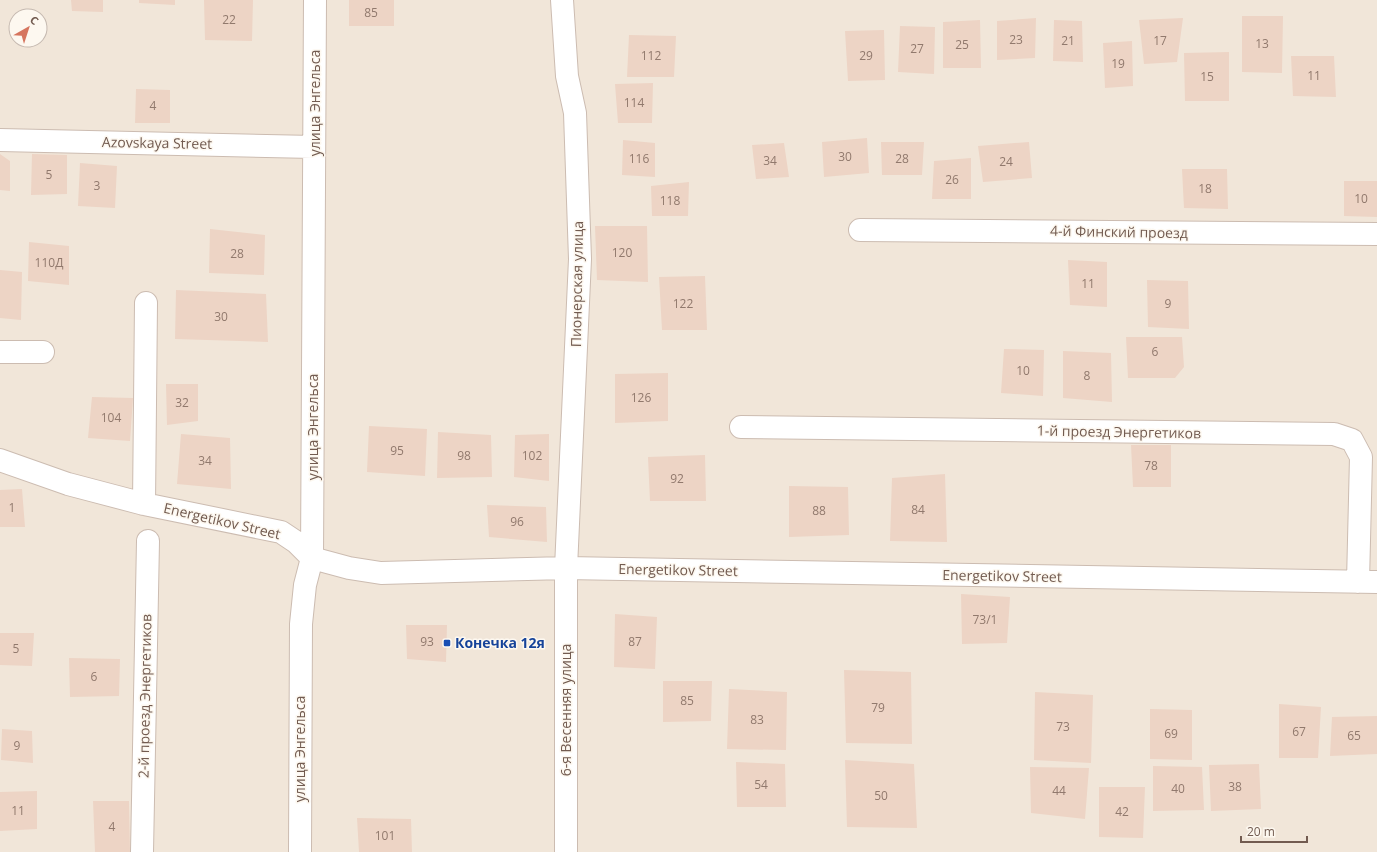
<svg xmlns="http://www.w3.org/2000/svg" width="1377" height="852" viewBox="0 0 1377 852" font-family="'Open Sans',sans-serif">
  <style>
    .residential { fill: #f1e6d9; fill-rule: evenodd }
    .building { fill: #edd4c5 }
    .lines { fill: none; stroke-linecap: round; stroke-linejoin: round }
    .minor-casing { stroke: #ccbcb1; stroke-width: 24 }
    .minor { stroke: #fff; stroke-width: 22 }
    .transit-dot { fill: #1a4fb4; stroke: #fdf8f0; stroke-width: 1.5 }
    .labels { text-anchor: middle; stroke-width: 3; stroke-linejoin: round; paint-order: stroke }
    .number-label { font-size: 12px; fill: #91796d }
    .street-label { font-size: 14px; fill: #725b50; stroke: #fdf8f0 }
    .transit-label { font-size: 14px; font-weight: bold; fill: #164399; stroke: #fdf8f0; text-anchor: start }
  </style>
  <rect width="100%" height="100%" fill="#faf4ea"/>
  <path class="residential" d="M0,0H1377V852H0ZM16,16H40V40H16Z"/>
  <path class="building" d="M71,0H103V12L72,11Z
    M139,0H175V5L139,3Z
    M204,0H253L252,41L205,40Z
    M349,0H394V26H349Z
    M1242,16H1283L1282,73L1242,72Z
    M1036,18L1035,58L997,60V21Z
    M1183,18L1177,62L1144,64L1139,20Z
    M980,20L981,68H943V22Z
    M1054,20L1082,21L1083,62L1053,61Z
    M900,26L935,27L934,74L898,72Z
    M884,30L885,80L848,81L845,31Z
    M629,35L676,36L674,77H627Z
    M1132,41L1133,86L1105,88L1103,43Z
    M1229,52V101H1185L1184,53Z
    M1291,56H1334L1336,97L1293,96Z
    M653,83L652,123H618L615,84Z
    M136,89L170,90V123H135Z
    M867,138L869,173L824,177L822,142Z
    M623,140L655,143V177L622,175Z
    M881,142H924L922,175H882Z
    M1029,142L1032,178L983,182L978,146Z
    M784,143L789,177L756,179L752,145Z
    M0,154L10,161V191L0,190Z
    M32,154L67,155V194L31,195Z
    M971,158V199H932L934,161Z
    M80,163L117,166L115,208L78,206Z
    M1182,169H1227L1228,209L1184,208Z
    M1344,181H1377V217L1344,216Z
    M689,182L688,216H652L651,186Z
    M595,226H647L648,282L597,280Z
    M210,229L265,235L264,275L209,273Z
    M29,242L69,246V285L28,281Z
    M1068,260L1107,262V307L1070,305Z
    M0,270L22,272L21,320L0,318Z
    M705,276L707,330H662L659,277Z
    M1147,280L1188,281L1189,329L1148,327Z
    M176,290L266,294L268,342L175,339Z
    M1126,337H1182L1184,367L1175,378H1128Z
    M1004,349L1044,350L1043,396L1001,393Z
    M1063,351L1111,353L1112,402L1063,398Z
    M668,373V421L615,423V374Z
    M166,384H198V421L167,425Z
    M92,397L133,398L130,441L88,438Z
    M369,426L427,429L425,476L367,472Z
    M438,432L491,435L492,477L437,478Z
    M181,434L230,438L231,489L177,484Z
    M549,434V481L514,477L515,435Z
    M1131,445H1171V487H1133Z
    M705,455L706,501H650L648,457Z
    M945,474L947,542L890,541L892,478Z
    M789,486L848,487L849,535L789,537Z
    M22,489L25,527H0V490Z
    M487,505L546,507L547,542L489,537Z
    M961,594L1010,597L1007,643L962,644Z
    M615,614L657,617L655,669L614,667Z
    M406,625H447L446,662L407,659Z
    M0,633H34L32,666L0,665Z
    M69,658L120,659L119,696L70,697Z
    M844,670L911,672L912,744L846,743Z
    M663,681H712L711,721L663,722Z
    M729,689L787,692L786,750L727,749Z
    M1035,692L1093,695L1091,763L1034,760Z
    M1279,704L1321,707L1318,758H1279Z
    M1150,709L1192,710V760L1150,759Z
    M1377,716V754L1330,756L1332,717Z
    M2,729L32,731L33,763L1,760Z
    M845,760L914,764L917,828L847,827Z
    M736,762L785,764L786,807H737Z
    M1259,764L1261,809L1211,811L1209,765Z
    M1153,766L1202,767L1204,810L1153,811Z
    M1030,767L1089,768L1085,819L1031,813Z
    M1099,787H1145L1143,838L1099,837Z
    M37,791V829L0,831V792Z
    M93,801H129L130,852H95Z
    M357,818L411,819L412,852H359Z"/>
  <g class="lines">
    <g class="minor-casing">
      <path id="minor" d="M562,0L567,76L575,113L580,259L566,568V852
        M0,140L314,147
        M860,230L1377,234
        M0,352H43
        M741,427L1334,434L1352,440L1361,457L1358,582
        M0,460L68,484L144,504L281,532L296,542L312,558L349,568L381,573L566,568L1377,582
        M144,504L146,303
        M142,852L148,541
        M300,852L301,624L305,585L312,558L315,0"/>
    </g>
    <use href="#minor" class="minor"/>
  </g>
  <rect class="transit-dot" x="443" y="639" width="8" height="8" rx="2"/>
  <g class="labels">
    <g class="number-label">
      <text x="371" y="17">85</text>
      <text x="229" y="24">22</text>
      <text x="1016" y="44">23</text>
      <text x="1068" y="45">21</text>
      <text x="1160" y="45">17</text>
      <text x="1262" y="48">13</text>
      <text x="962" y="49">25</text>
      <text x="917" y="53">27</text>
      <text x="651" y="60">112</text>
      <text x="866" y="60">29</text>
      <text x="1118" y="68">19</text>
      <text x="1314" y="80">11</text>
      <text x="1207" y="81">15</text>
      <text x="634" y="107">114</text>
      <text x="153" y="110">4</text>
      <text x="845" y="161">30</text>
      <text x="639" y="163">116</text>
      <text x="902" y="163">28</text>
      <text x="770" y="165">34</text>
      <text x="1006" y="166">24</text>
      <text x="49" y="179">5</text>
      <text x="952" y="184">26</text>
      <text x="97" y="190">3</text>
      <text x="1205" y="193">18</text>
      <text x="1361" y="203">10</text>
      <text x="670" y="205">118</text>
      <text x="622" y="257">120</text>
      <text x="237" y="258">28</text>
      <text x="49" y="267">110Д</text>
      <text x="1088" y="288">11</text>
      <text x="683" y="308">122</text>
      <text x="1168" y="308">9</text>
      <text x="221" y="321">30</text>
      <text x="1155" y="356">6</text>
      <text x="1023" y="375">10</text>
      <text x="1087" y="380">8</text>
      <text x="641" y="402">126</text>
      <text x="182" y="407">32</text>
      <text x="111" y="422">104</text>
      <text x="397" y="455">95</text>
      <text x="464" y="460">98</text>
      <text x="532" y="460">102</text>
      <text x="205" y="465">34</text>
      <text x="1151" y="470">78</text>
      <text x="677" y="483">92</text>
      <text x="12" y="512">1</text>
      <text x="918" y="514">84</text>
      <text x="819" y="515">88</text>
      <text x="517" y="526">96</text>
      <text x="985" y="624">73/1</text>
      <text x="427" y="646">93</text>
      <text x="635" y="646">87</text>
      <text x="16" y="653">5</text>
      <text x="94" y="681">6</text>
      <text x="687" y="705">85</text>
      <text x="878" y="712">79</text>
      <text x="757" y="724">83</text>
      <text x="1063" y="731">73</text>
      <text x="1299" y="736">67</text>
      <text x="1171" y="738">69</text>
      <text x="1354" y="740">65</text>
      <text x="17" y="750">9</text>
      <text x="761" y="789">54</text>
      <text x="1235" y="791">38</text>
      <text x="1178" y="793">40</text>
      <text x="1059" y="795">44</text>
      <text x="881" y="800">50</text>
      <text x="18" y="815">11</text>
      <text x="1122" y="816">42</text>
      <text x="112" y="831">4</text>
      <text x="385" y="840">101</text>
    </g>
    <g class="street-label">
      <text transform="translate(315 103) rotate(-90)" y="5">улица Энгельса</text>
      <text transform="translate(157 143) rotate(1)" y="5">Azovskaya Street</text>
      <text transform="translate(1119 232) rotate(1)" y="5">4-й Финский проезд</text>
      <text transform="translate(577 284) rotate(-89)" y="5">Пионерская улица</text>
      <text transform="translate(313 427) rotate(-90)" y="5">улица Энгельса</text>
      <text transform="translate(1119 432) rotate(1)" y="5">1-й проезд Энергетиков</text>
      <text transform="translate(222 521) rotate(13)" y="5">Energetikov Street</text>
      <text transform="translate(678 570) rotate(1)" y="5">Energetikov Street</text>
      <text transform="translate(1002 576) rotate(1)" y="5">Energetikov Street</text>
      <text transform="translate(145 696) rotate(-89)" y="5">2-й проезд Энергетиков</text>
      <text transform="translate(566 710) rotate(-90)" y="5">6-я Весенняя улица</text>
      <text transform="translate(300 749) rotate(-90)" y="5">улица Энгельса</text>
    </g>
    <g class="transit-label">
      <text x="455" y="648">Конечка 12я</text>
    </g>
  </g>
  <g transform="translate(28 28) rotate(39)"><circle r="19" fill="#fdf8f0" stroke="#c5b9b0"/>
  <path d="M0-3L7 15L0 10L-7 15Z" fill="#d6755e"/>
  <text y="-6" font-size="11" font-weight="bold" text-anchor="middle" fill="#725b50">С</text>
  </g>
  <path d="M1241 836v6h66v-6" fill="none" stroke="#725b50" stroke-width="2"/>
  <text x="1247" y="836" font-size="12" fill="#725b50" stroke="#fdf8f0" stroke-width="3" paint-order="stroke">20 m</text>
</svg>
